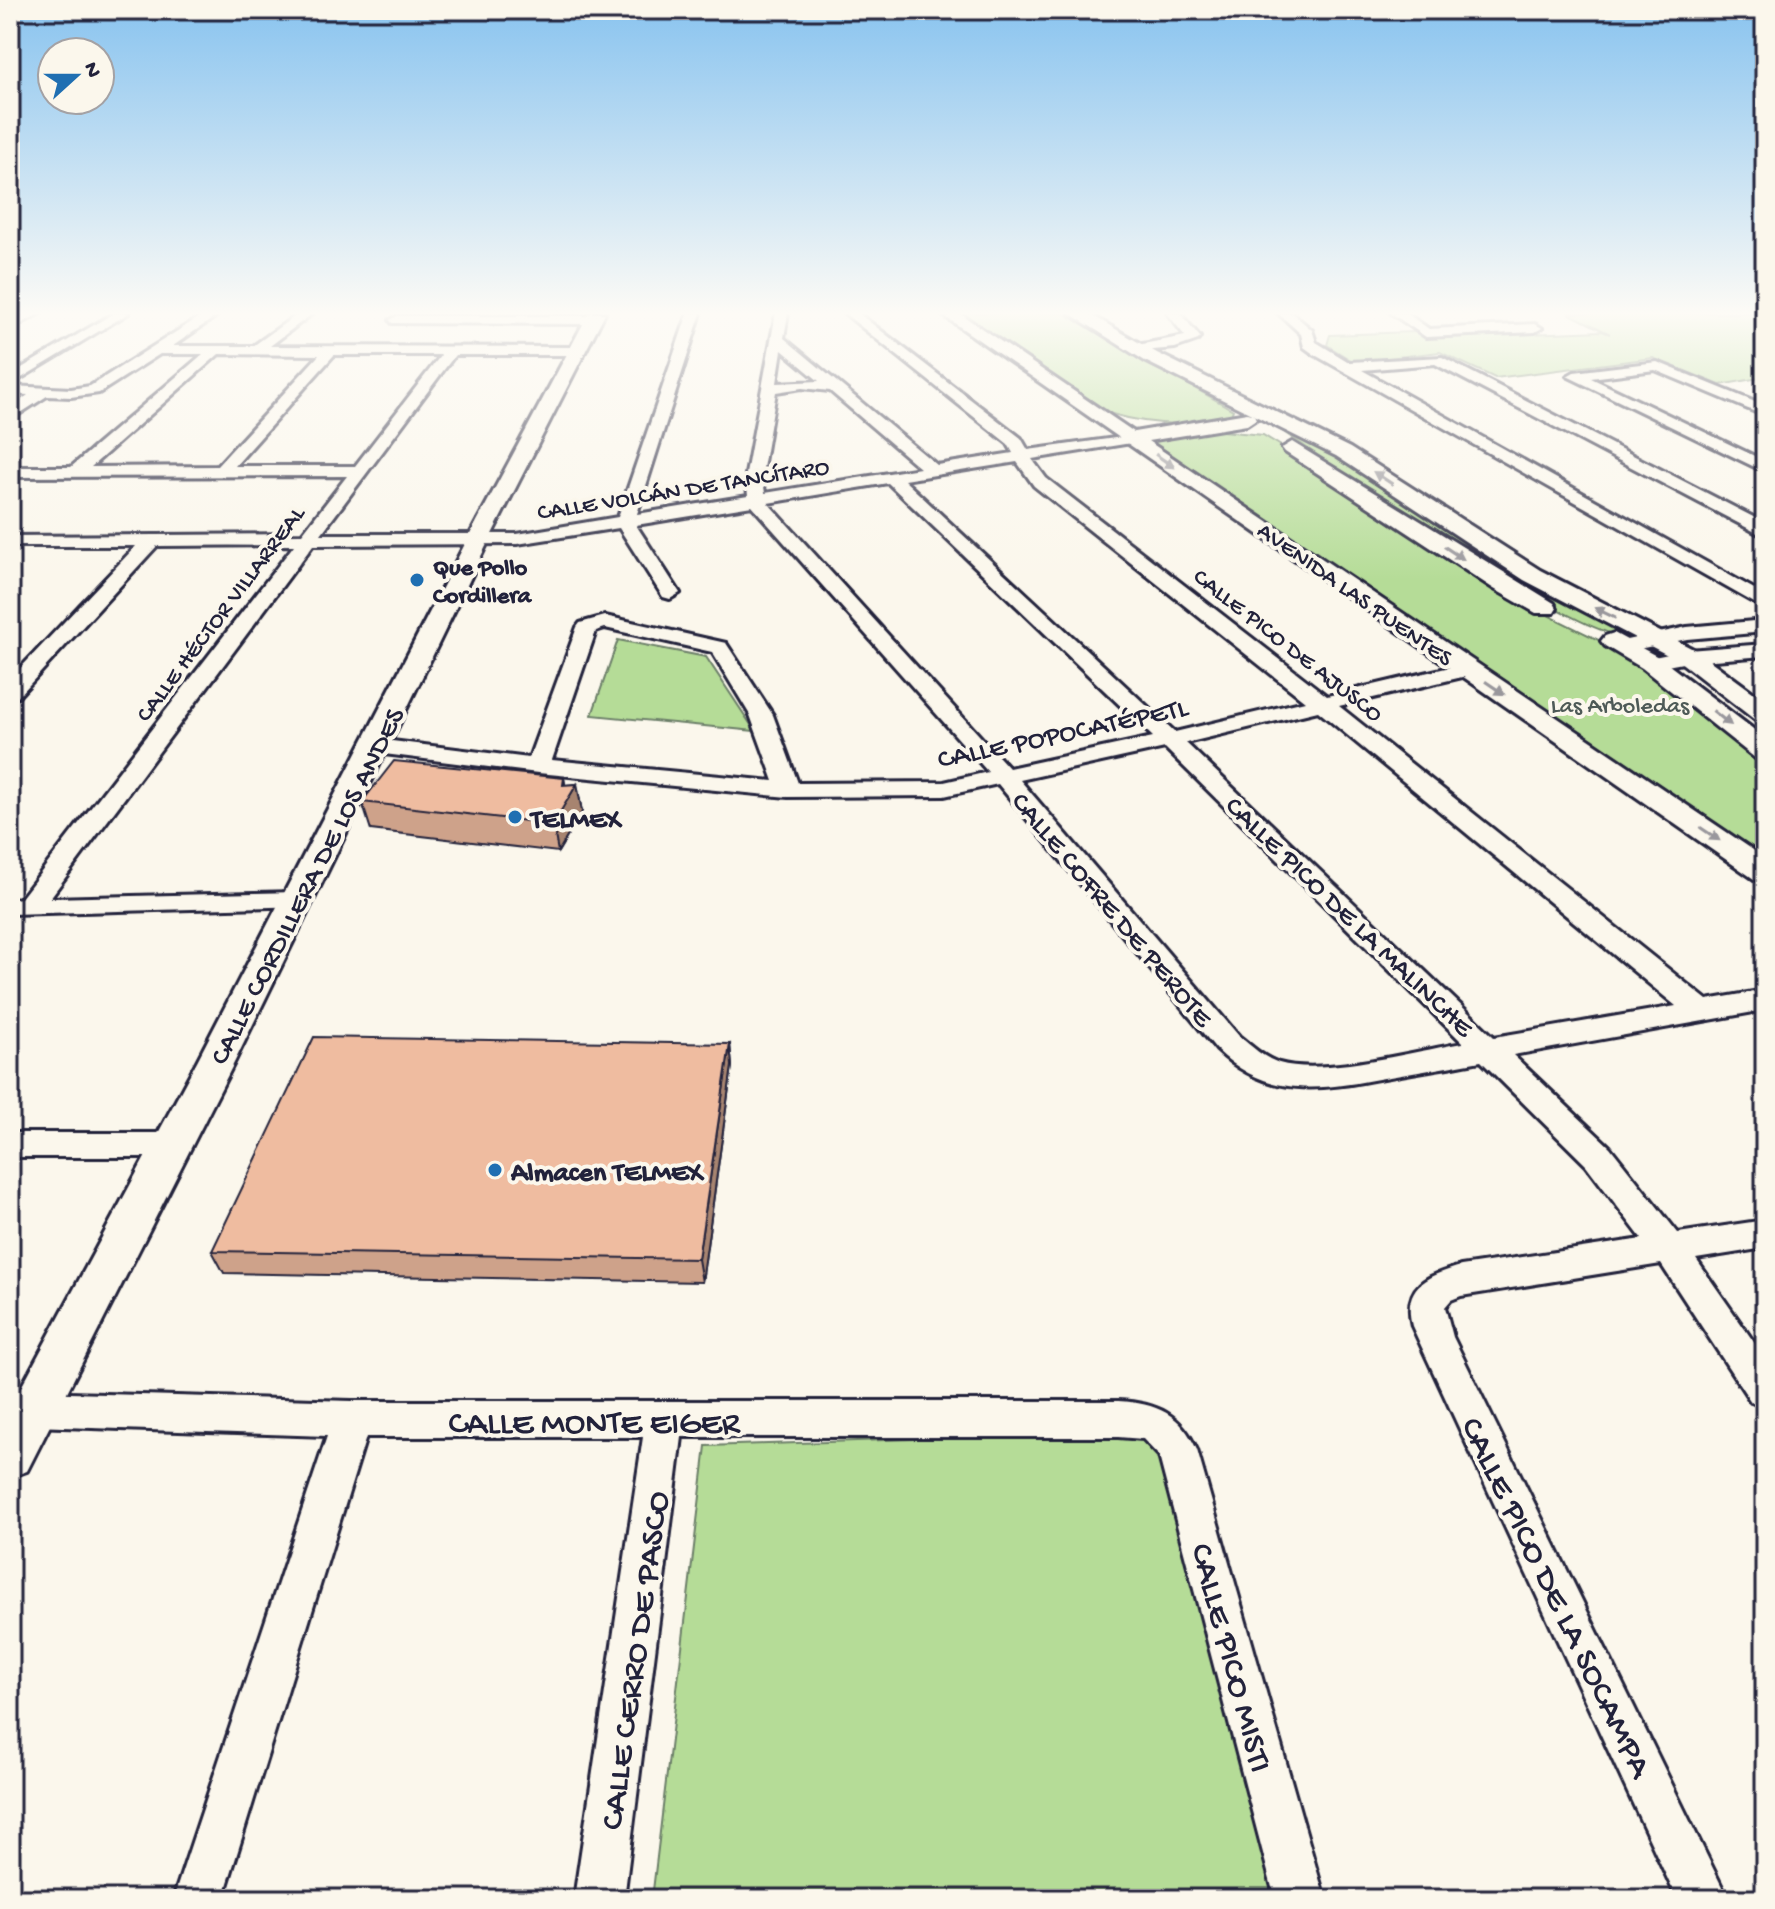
<svg xmlns="http://www.w3.org/2000/svg" width="1775" height="1909" viewBox="0 0 1775 1909" font-family="'Gochi Hand',sans-serif">
  <style>
    .green { fill: #b5dc97; stroke: #6c7f69; stroke-width: 2 }
    .lines { fill: none; stroke-linecap: round; stroke-linejoin: round }
    .minor-casing { stroke: #22223b; stroke-width: 6 }
    .tertiary-casing { stroke: #22223b; stroke-width: 6 }
    .minor { fill: #fbf7ec; fill-rule: evenodd }
    .tertiary { fill: #fbf7ec; fill-rule: evenodd }
    .wall { fill: #cea28a; stroke: #22223b; stroke-width: 2 }
    .shaded-wall { fill: #a78470; stroke: #22223b; stroke-width: 2 }
    .building { fill: #efbca0; stroke: #22223b; stroke-width: 2 }
    .oneway { fill: #99979c }
    .poi-dot { fill: #1f6fb2; stroke: #fbf7ec; stroke-width: 3 }
    .labels { text-anchor: middle; stroke-width: 8; stroke-linejoin: round; paint-order: stroke }
    .far-street-label { font-size: 24px; fill: #22223b; stroke: #fbf7ec }
    .far-poi-label { font-size: 24px; font-weight: bold; fill: #22223b; stroke: #fbf7ec; text-anchor: start }
    .far-park-label { font-size: 24px; fill: #4e5a57; stroke: #fbf7ec }
    .street-label { font-size: 28px; fill: #22223b; stroke: #fbf7ec }
    .poi-label { font-size: 28px; font-weight: bold; fill: #22223b; stroke: #fbf7ec; text-anchor: start }
    .near-street-label { font-size: 34px; fill: #22223b; stroke: #fbf7ec }
  </style>
  <rect width="100%" height="100%" fill="#fbf7ec"/>
  <filter id="ink" filterUnits="userSpaceOnUse"><feTurbulence type="fractalNoise" baseFrequency=".0125" numOctaves="2"/><feDisplacementMap in="SourceGraphic" scale="16" xChannelSelector="R" yChannelSelector="G"/><feConvolveMatrix kernelMatrix="1 2 1 2 8 2 1 2 1" color-interpolation-filters="sRGB"/></filter>
  <g filter="url(#ink)">
    <path class="green" d="M957,313H1063L1233,410L1230,417C1191,427 1150,425 1112,414Z
      M1568,313H1765V377L1720,385L1653,358L1495,378L1440,352L1354,362L1327,345L1330,335L1413,332L1433,338L1602,331L1610,334Z
      M1265,416L1336,456L1523,580L1628,635C1587,647 1312,451 1262,417Z
      M1212,430L1263,435L1286,449L1511,597L1615,648L1765,758V856L1153,443L1156,439Z
      M618,640L706,657L755,731L592,715Z
      M1152,1431L1282,1899H652L706,1446Z"/>
    <g class="lines">
      <g class="minor-casing">
        <path id="minor" d="M24,313H40L10,330V321Z
          M114,313H129L10,385V375Z
          M206,313H221L173,346H253L299,313H313L270,346L577,347L584,351L577,355H455L321,534H517L618,517L688,313H701L637,514L748,496L746,474L776,313H788L784,338L937,465L1013,453L1008,444L844,313H858L1021,438L1028,450L1137,435L1139,438L1131,443L1032,459L1046,478L1327,696L1467,663L1475,664L1478,669L1475,674L1339,706L1707,1000L1765,990V1010L1513,1055L1610,1147L1678,1233L1765,1220V1248L1696,1259L1765,1358V1407L1751,1402L1661,1264L1461,1296L1451,1300L1445,1307L1453,1337L1728,1899H1677L1412,1326C1402,1285 1427,1276 1461,1266L1642,1239L1586,1165L1481,1061C1449,1067 1417,1072 1384,1078C1321,1090 1268,1099 1217,1050L998,784L944,796L788,797L538,773L376,753L368,751L364,746L368,741L376,739L529,758L577,627L580,623L605,616L726,643L773,715L798,783L944,782L988,772L752,506L636,525L680,593L670,599L663,597L619,528L517,544L313,545L50,898L296,892L305,894L309,900L305,906L10,914V900L21,898L294,545L157,546L18,697L10,699V679L136,546H10V536L302,534L347,476L10,477V467H71L203,354H160L99,393L71,397L47,396L10,420V408L28,395L10,394V386L71,389L90,386ZM782,350L819,381L777,383ZM219,354L319,355L217,466L91,467ZM334,355H441L355,466H235ZM802,388L830,391L920,468L765,493L762,474L776,392ZM1017,462L1034,486L1305,701L1175,732L904,480ZM888,483L1153,737L1009,768L768,503ZM605,628L712,652L750,715L774,781L552,760L596,631ZM1318,711L1676,1006L1494,1037L1186,743ZM1165,748L1463,1043C1415,1051 1324,1076 1279,1063C1264,1058 1251,1046 1239,1036L1020,780Z
          M1167,313H1180L1200,337L1198,340L1175,348L1132,352V346L1185,336Z
          M1278,313H1292L1312,330L1316,342L1349,362L1442,357L1765,523V535L1759,534L1435,364L1362,370L1765,595V609L1315,355L1304,347L1301,334Z
          M1391,313H1406L1429,329L1535,324L1542,328L1535,332L1426,337Z
          M397,316H593L600,320L593,324L392,323L390,320Z
          M1657,362L1765,406V416L1655,370L1591,378L1765,461V472L1567,376L1574,372Z
          M1765,620V632L1687,639L1624,652L1614,646L1617,642L1687,627Z
          M1765,644V656L1688,662L1651,669L1640,663L1644,659L1688,650Z
          M10,1133H171L182,1136L187,1145L182,1154L171,1157H10Z
          M34,1392L352,1401H1118C1157,1403 1181,1414 1197,1450L1325,1899H1275L1159,1456L1143,1439L1118,1437H682L624,1899H574L643,1437H366L223,1899H173L327,1436L34,1426L20,1421L15,1409L20,1397Z"/>
      </g>
      <g class="tertiary-casing">
        <path id="tertiary" d="M589,313H605L489,540L235,1061L27,1471L10,1477V1408L197,1061L467,540Z
          M940,313H959L1134,432L1247,413L1254,415L1256,419L1247,425L1148,441L1765,858V882L1754,879Z
          M1069,313H1088L1157,353L1350,448L1540,570L1697,651L1765,701V722L1755,720L1679,661L1524,580L1336,456L1145,361Z
          M1292,442L1554,603L1557,608L1554,613H1536L1494,589L1285,452L1282,448Z
          M1614,633L1660,658L1765,738V760L1755,758L1642,668L1605,646L1601,641L1605,636Z"/>
      </g>
      <use href="#minor" class="minor"/>
      <use href="#tertiary" class="tertiary"/>
    </g>
    <path class="wall" d="M564,778L565,785L577,784L582,812L558,852L371,830L362,802Z
      M730,1044L732,1066L702,1282L224,1273L212,1251Z"/>
    <path class="shaded-wall" d="M564,778L568,799L577,784L582,812L558,852L553,824Z
      M730,1044L732,1066L702,1282L698,1259Z"/>
    <path class="building" d="M394,761L564,778L563,785L577,784L553,824L362,802Z
      M314,1037L730,1044L698,1259L212,1251Z"/>
    <defs><path id="oneway-solid" d="M-6-.8H1V-3.2L6.5 0L1 3.2V.8H-6Z" transform="scale(2)"/></defs>
    <g class="oneway">
      <use href="#oneway-solid" transform="translate(1165 461) rotate(35)"/>
      <use href="#oneway-solid" transform="translate(1383 478) rotate(-147)"/>
      <use href="#oneway-solid" transform="translate(1454 553) rotate(33)"/>
      <use href="#oneway-solid" transform="translate(1605 613) rotate(-154)"/>
      <use href="#oneway-solid" transform="translate(1495 688) rotate(34)"/>
      <use href="#oneway-solid" transform="translate(1722 718) rotate(38)"/>
      <use href="#oneway-solid" transform="translate(1710 834) rotate(34)"/>
    </g>
  </g>
  <linearGradient id="sky" x2="0" y2="1"><stop stop-color="#88c3ef"/><stop offset="0.54" stop-color="#fdfbf6"/><stop offset="1" stop-color="#fdfbf6" stop-opacity="0"/></linearGradient>
  <rect width="1775" height="580" fill="url(#sky)"/>
  <g class="poi-dot">
    <circle cx="417" cy="580" r="8"/>
    <circle cx="515" cy="817" r="8"/>
    <circle cx="495" cy="1170" r="8"/>
  </g>
  <g class="labels">
    <g class="far-street-label">
      <text transform="translate(683 488) rotate(-9)" y="8">CALLE VOLCÁN DE TANCÍTARO</text>
      <text transform="translate(1356 593) rotate(35)" y="8">AVENIDA LAS PUENTES</text>
      <text transform="translate(219 613) rotate(-53)" y="8">CALLE HÉCTOR VILLARREAL</text>
      <text transform="translate(1289 644) rotate(38)" y="8">CALLE PICO DE AJUSCO</text>
    </g>
    <g class="far-poi-label">
      <text x="433" y="574">Que Pollo<tspan x="433" dy="28">Cordillera</tspan></text>
    </g>
    <g class="far-park-label">
      <text x="1620" y="712">Las Arboledas</text>
    </g>
    <g class="street-label">
      <text transform="translate(1062 731) rotate(-12)" y="10">CALLE POPOCATÉPETL</text>
      <text transform="translate(305 885) rotate(-63)" y="10">CALLE CORDILLERA DE LOS ANDES</text>
      <text transform="translate(1114 908) rotate(50)" y="10">CALLE COFRE DE PEROTE</text>
      <text transform="translate(1351 915) rotate(44)" y="10">CALLE PICO DE LA MALINCHE</text>
    </g>
    <g class="poi-label">
      <text x="531" y="827">TELMEX</text>
      <text x="511" y="1180">Almacen TELMEX</text>
    </g>
    <g class="near-street-label">
      <text x="594" y="1432">CALLE MONTE EIGER</text>
      <text transform="translate(1559 1596) rotate(64)" y="12">CALLE PICO DE LA SOCAMPA</text>
      <text transform="translate(1234 1657) rotate(75)" y="12">CALLE PICO MISTI</text>
      <text transform="translate(632 1660) rotate(-82)" y="12">CALLE CERRO DE PASCO</text>
    </g>
  </g>
  <rect width="1775" height="1909" fill="none" stroke="#fbf7ec" stroke-width="40"/>
  <rect x="20" y="20" width="1735" height="1869" fill="none" stroke="#22223b" stroke-width="3" filter="url(#ink)"/>
  <g transform="translate(76 76) rotate(69)"><circle r="38" fill="#fbf7ec" stroke="#a4a2a5" stroke-width="2"/>
  <path d="M0-6L14 30L0 20L-14 30Z" fill="#1f6fb2"/>
  <text y="-12" font-size="22" font-weight="bold" text-anchor="middle" fill="#22223b">N</text>
  </g>
</svg>
